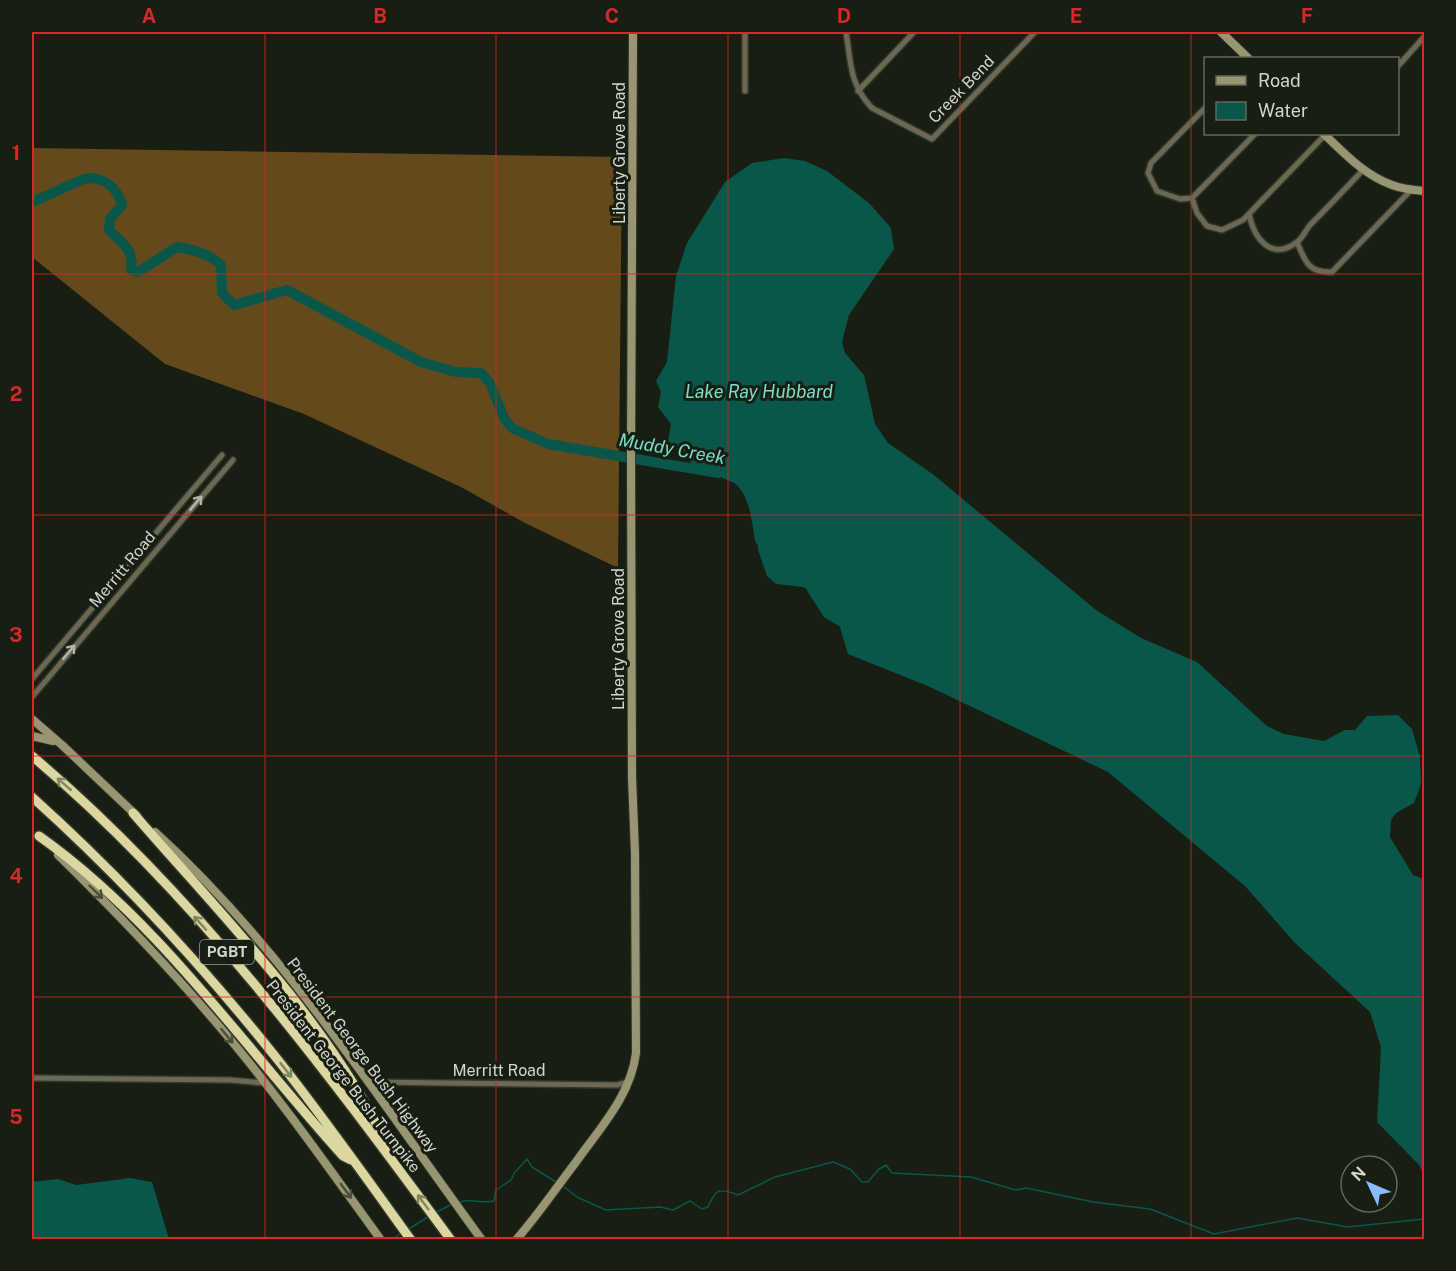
<svg xmlns="http://www.w3.org/2000/svg" width="1456" height="1271" viewBox="0 0 1456 1271" font-family="'Public Sans',sans-serif">
  <style>
    .forest { fill: #64491c }
    .water { fill: #09564b }
    .lines { fill: none; stroke-linecap: round; stroke-linejoin: round }
    .stream { stroke: #09564b; stroke-width: 1.5 }
    .river { stroke: #09564b; stroke-width: 10 }
    .minor-casing { stroke: #32382b; stroke-width: 8 }
    .secondary-casing { stroke: #32382b; stroke-width: 10 }
    .motorway-casing { stroke: #32382b; stroke-width: 12 }
    .minor { stroke: #6b6954; stroke-width: 5 }
    .secondary { stroke: #989573; stroke-width: 8 }
    .motorway { stroke: #dcd7a1; stroke-width: 9 }
    .oneway { stroke: #b2b5a9 }
    .oneway2 { stroke: #848460 }
    .oneway3 { stroke: #4b4e38 }
    .grid { fill: none; stroke: #d62828; stroke-width: 1.5; stroke-opacity: 0.55 }
    .labels { text-anchor: middle; stroke-width: 6; stroke-linejoin: round; paint-order: stroke }
    .shield { fill: #181e11; stroke: #9a9f95; stroke-width: 1.5 }
    .shield-label { font-size: 15px; font-weight: bold; fill: #d1d6cd }
    .street-label { font-size: 16px; fill: #d1d6cd; stroke: #181e11 }
    .water-label { font-size: 18px; font-style: italic; fill: #77deca; stroke: #181e11 }
    .neatline { fill: none; stroke: #d62828; stroke-width: 2 }
    .grid-label { font-size: 20px; text-anchor: middle; font-weight: bold; fill: #d62828 }
  </style>
  <rect width="100%" height="100%" fill="#181e11"/>
  <path class="forest" d="M32,148L622,157L618,568L525,523L461,487L304,414L165,364L32,257Z"/>
  <path class="water" d="M784,158L805,161L827,171L869,203L891,228L894,249L849,315L842,342L845,353L864,375L875,424L888,443L934,475L1096,610L1141,638L1197,662L1267,726L1284,734L1324,741L1345,730H1355L1367,716L1398,715L1412,729L1420,757L1421,784L1414,803L1396,813L1391,820L1390,837L1413,875L1424,879V1175L1419,1165L1377,1122L1381,1047L1370,1012L1294,942L1245,886L1108,772L930,687L848,654L838,621L813,592L803,587L776,584L767,576L758,550L756,501L750,490L693,465L668,441L671,424L658,407L661,392L656,381L667,362L676,276L687,243L725,182L752,163Z
    M130,1178L152,1182L169,1239H32V1182L58,1179L76,1185Z"/>
  <g class="lines">
    <path class="stream" d="M563,1186L577,1197L606,1210L660,1207L673,1210L690,1201L702,1209L708,1207C716,1188 719,1188 738,1195L775,1177L833,1162L850,1169L862,1182H868L878,1170L886,1165L892,1173L971,1177L1016,1190L1026,1188L1093,1202L1150,1209L1214,1234L1297,1218L1348,1227L1424,1219
      M460,1202C471,1198 482,1204 494,1201L496,1190L511,1180L515,1172L527,1159L532,1167L556,1182
      M435,1213L452,1204
      M407,1230L428,1217
      M391,1240L400,1234"/>
    <path class="river" d="M32,202C41,199 83,178 88,178C106,178 118,189 122,205L110,219L109,230C123,244 134,249 131,270L138,272L177,247C194,250 208,253 221,265L222,293L234,305L287,290L421,362L456,372L481,373L490,383L504,418L512,428L548,444L718,473
      M736,478C755,492 756,518 760,540
      M810,586L828,614L844,623L848,622"/>
    <g class="minor-casing">
      <path id="minor" d="M745,32V91
        M846,32C851,62 849,84 872,108L932,139L1035,32
        M1398,66L1424,37
        M858,91L914,32
        M1255,134L1192,198L1197,213L1207,226L1222,230L1243,220L1325,135
        M1192,198L1180,199L1157,191L1148,173L1151,163L1206,107
        M1249,214C1254,238 1271,262 1297,242C1303,238 1306,229 1311,224C1329,206 1346,188 1363,170
        M1297,242C1305,261 1308,273 1332,272L1412,189
        M32,679L222,455
        M32,697L233,460
        M32,1078L230,1080L264,1083
        M368,1082L617,1085L629,1082"/>
    </g>
    <g class="secondary-casing">
      <path id="secondary" d="M1221,32L1248,58
        M1324,134C1344,153 1364,175 1392,185C1402,189 1414,190 1424,191
        M32,719L62,745L137,816
        M32,736L53,741
        M155,832C285,950 379,1100 482,1240
        M58,855C116,912 172,970 224,1032C280,1098 330,1170 381,1240
        M516,1240C538,1215 556,1188 576,1162C600,1128 631,1095 636,1053L635,853L632,777L631,454L633,32"/>
    </g>
    <g class="motorway-casing">
      <path id="motorway" d="M32,756C196,894 324,1068 451,1240
        M32,797C121,877 203,966 278,1060C324,1118 367,1179 411,1240
        M133,813C221,915 332,1025 388,1148
        M39,836C159,921 245,1048 343,1156L351,1160"/>
    </g>
    <use href="#minor" class="minor"/>
    <use href="#secondary" class="secondary"/>
    <use href="#motorway" class="motorway"/>
  </g>
  <defs><path id="oneway-shaft" d="M-6 0H5M1.5-3L5.5 0L1.5 3" fill="none" stroke-width="1.6" stroke-linecap="round" stroke-linejoin="round" transform="scale(1.5)"/></defs>
  <g class="oneway">
    <use href="#oneway-shaft" transform="translate(196 503) rotate(-50)"/>
    <use href="#oneway-shaft" transform="translate(69 652) rotate(-50)"/>
  </g>
  <g class="oneway2">
    <use href="#oneway-shaft" transform="translate(64 784) rotate(-139)"/>
    <use href="#oneway-shaft" transform="translate(200 923) rotate(-132)"/>
    <use href="#oneway-shaft" transform="translate(286 1070) rotate(52)"/>
    <use href="#oneway-shaft" transform="translate(423 1202) rotate(-127)"/>
  </g>
  <g class="oneway3">
    <use href="#oneway-shaft" transform="translate(96 892) rotate(44)"/>
    <use href="#oneway-shaft" transform="translate(227 1036) rotate(51)"/>
    <use href="#oneway-shaft" transform="translate(346 1191) rotate(54)"/>
  </g>
  <path class="grid" d="M265,32V1240M496,32V1240M728,32V1240M960,32V1240M1191,32V1240M32,274H1424M32,515H1424M32,756H1424M32,997H1424"/>
  <g class="labels">
    <rect class="shield" x="200" y="940" width="54" height="24" rx="4.5"/>
    <g class="shield-label">
      <text x="227" y="957">PGBT</text>
    </g>
    <g class="street-label">
      <text transform="translate(961 89) rotate(-46)" y="6">Creek Bend</text>
      <text transform="translate(619 153) rotate(-90)" y="6">Liberty Grove Road</text>
      <text transform="translate(122 569) rotate(-50)" y="6">Merritt Road</text>
      <text transform="translate(618 639) rotate(-90)" y="6">Liberty Grove Road</text>
      <text transform="translate(363 1055) rotate(53)" y="6">President George Bush Highway</text>
      <text x="499" y="1076">Merritt Road</text>
      <text transform="translate(344 1076) rotate(52)" y="6">President George Bush Turnpike</text>
    </g>
    <g class="water-label">
      <text x="759" y="398">Lake Ray Hubbard</text>
      <text transform="translate(672 449) rotate(10)" y="6">Muddy Creek</text>
    </g>
  </g>
  <rect width="1456" height="1271" fill="none" stroke="#181e11" stroke-width="66"/>
  <rect x="1204" y="57" width="195" height="78" fill="#181e11" stroke="#62685c" stroke-width="1.5"/>
  <rect x="1216" y="76" width="30" height="9" fill="#989573" stroke="#62685c" stroke-width="1.5"/>
  <text x="1258" y="87" font-size="18" fill="#d1d6cd">Road</text>
  <rect x="1216" y="102" width="30" height="18" fill="#09564b" stroke="#62685c" stroke-width="1.5"/>
  <text x="1258" y="117" font-size="18" fill="#d1d6cd">Water</text>
  <g transform="translate(1369 1184) rotate(314)"><circle r="28" fill="#181e11" stroke="#62685c" stroke-width="1.5"/>
  <path d="M0-4.5L10 22L0 15L-10 22Z" fill="#89bafc"/>
  <text y="-9" font-size="16" font-weight="bold" text-anchor="middle" fill="#d1d6cd">N</text>
  </g>
  <rect x="33" y="33" width="1390" height="1205" class="neatline"/>
  <g class="grid-label">
    <text x="149" y="23">A</text>
    <text x="380" y="23">B</text>
    <text x="612" y="23">C</text>
    <text x="844" y="23">D</text>
    <text x="1076" y="23">E</text>
    <text x="1307" y="23">F</text>
    <text x="16" y="160">1</text>
    <text x="16" y="401">2</text>
    <text x="16" y="642">3</text>
    <text x="16" y="883">4</text>
    <text x="16" y="1124">5</text>
  </g>
</svg>
